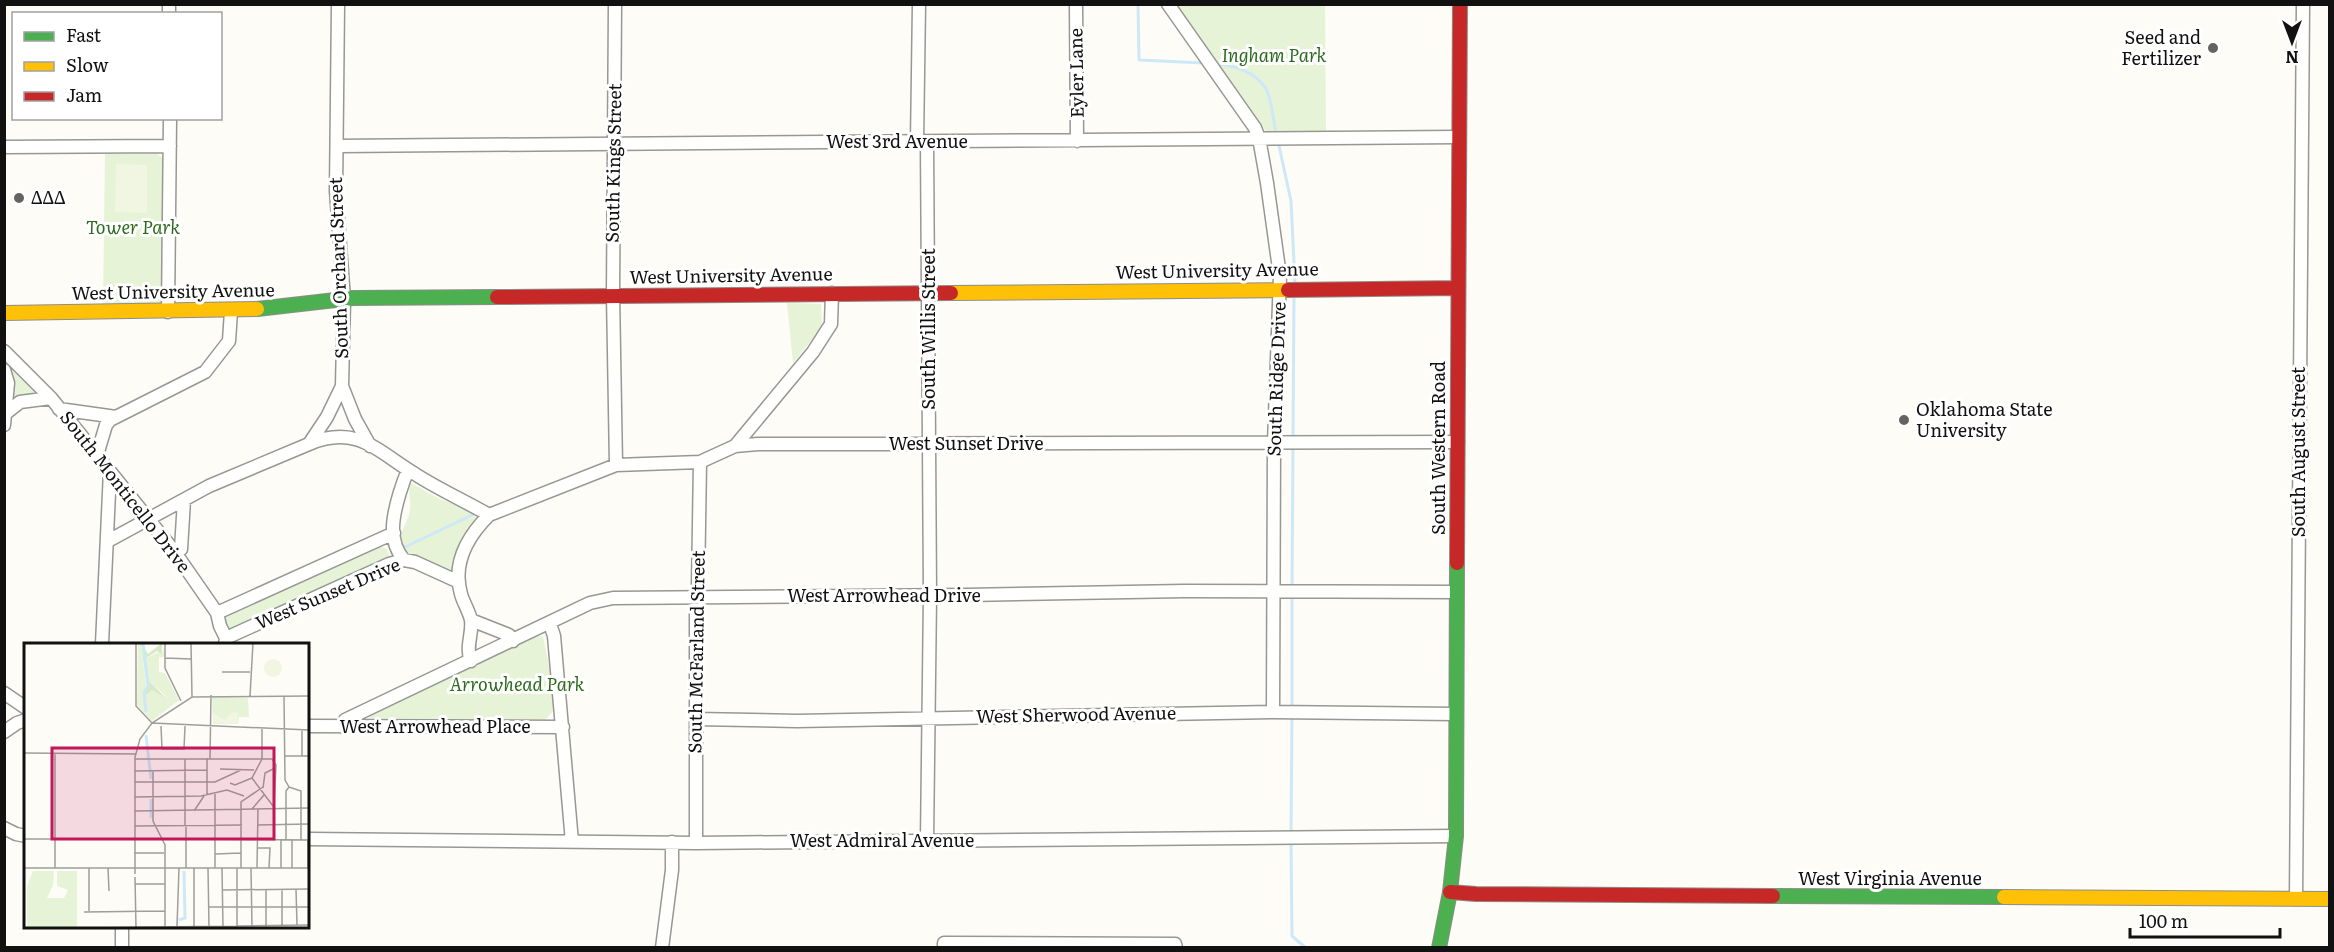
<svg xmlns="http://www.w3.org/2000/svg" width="2334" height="952" viewBox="0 0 2334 952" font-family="Literata,serif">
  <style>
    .green { fill: #e7f3d7 }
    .pitch { fill: #f0f6e1 }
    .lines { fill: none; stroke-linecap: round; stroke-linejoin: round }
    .stream { stroke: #cde8f7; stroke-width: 3 }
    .street-casing { stroke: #979795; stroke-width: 15 }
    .fast-casing { stroke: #8e8d8b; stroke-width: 16 }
    .slow-casing { stroke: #8e8d8b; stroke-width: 16 }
    .jam-casing { stroke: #8e8d8b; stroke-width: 16 }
    .street { stroke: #fffffe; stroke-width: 12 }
    .fast { stroke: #4caf50; stroke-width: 14 }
    .slow { stroke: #ffc107; stroke-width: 14 }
    .jam { stroke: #c62828; stroke-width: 14 }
    .poi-dot { fill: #646362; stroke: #fff; stroke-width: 2 }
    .labels { text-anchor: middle; stroke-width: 6; stroke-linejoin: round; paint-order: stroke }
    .poi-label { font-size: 18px; fill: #111; stroke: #fff; text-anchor: start }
    .park-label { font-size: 18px; font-style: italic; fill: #2f6b1f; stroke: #fff }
    .street-label { font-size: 18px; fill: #111; stroke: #fff }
    .inset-river { fill: none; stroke: #cde8f7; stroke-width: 3 }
    .inset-road { fill: none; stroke: #9f9e9b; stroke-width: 1.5 }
    .view { fill: #c2185b; fill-opacity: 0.15; stroke: #c2185b; stroke-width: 3 }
    .inset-edge { fill: none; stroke: #111; stroke-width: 3 }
  </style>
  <rect width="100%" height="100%" fill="#fdfcf7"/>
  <path class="green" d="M1174,5H1325L1326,132L1266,131Z
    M105,154H157L163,158L162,302L160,304L103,305Z
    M787,303L821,304L822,327L793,363Z
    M4,351L51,398L20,402L6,413Z
    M411,483L438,498L472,512L478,522L456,575C442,567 429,565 415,559C385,546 408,527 410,510C411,502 409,493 409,486Z
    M378,545L387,549L389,554L387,560L231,630L226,628L224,623L226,614Z
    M543,636L557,707L545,720L371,718L365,715L533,637Z"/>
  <path class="pitch" d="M116,164L147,165V213L115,212Z"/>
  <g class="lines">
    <path class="stream" d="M1138,4L1139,60L1204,63
      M1214,64C1233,65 1253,71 1265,87C1271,95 1274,123 1276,134
      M1278,141L1291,201L1295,283
      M1293,439L1294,295
      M401,549L476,513
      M1292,589L1293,445
      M1292,709V595
      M1291,835L1292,715
      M1291,841L1292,936L1306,948"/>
    <g class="street-casing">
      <path id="street" d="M169,4V14
        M615,4L613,295L616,465
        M1076,4L1077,141
        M1168,4L1255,128L1259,138L1267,183L1280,276L1274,443L1273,712
        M917,142L919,4
        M927,142L930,595L927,841
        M337,146L1458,137
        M4,147L170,146
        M168,312L170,118
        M4,351L51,398L174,551L217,613L220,626L226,638L225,644
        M4,370L8,383L4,425
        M342,386L355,419L370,446
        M59,409L116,417
        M6,413L20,402L51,398
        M309,444C357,424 377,451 415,474C438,489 465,501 489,515L616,465L700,462L735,446L758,444L1458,442
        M735,446L813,352L831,324L832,293
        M97,455L106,425L110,420L205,372L229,341L231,311
        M108,541L209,486L309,444L327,417L342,386L344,299L336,191L338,4
        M174,551L181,549L184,500
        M404,560C387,540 393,515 400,492C403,484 404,477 409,470
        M217,613L394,533
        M471,620L509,635L513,641
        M550,624L554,636L572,842
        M226,638L389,564L404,560L415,562L459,582
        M102,644L110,471
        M471,661C465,647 473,634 471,620C469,611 463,602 461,594C452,563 468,536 489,515
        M4,693L26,708
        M696,719L797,721L1273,712L1456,714
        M308,726L563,727
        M343,727L345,720L590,603L613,598L967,595L1184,591L1457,592
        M4,732L17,723L26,720
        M4,828L16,834L26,836
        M308,839L696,843L1456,836
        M696,843V609L698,587L700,462
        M2296,899L2303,4
        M122,926V948
        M662,948L672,870V842
        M944,948V943L1175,944L1176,948"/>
    </g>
    <g class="fast-casing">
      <path id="fast" d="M257,309L353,298L497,297
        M1773,896L2004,897
        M1439,948L1450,892L1456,836L1457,563"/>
    </g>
    <g class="slow-casing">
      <path id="slow" d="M951,293L1288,290
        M4,313L257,309
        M2004,897L2330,899"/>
    </g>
    <g class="jam-casing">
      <path id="jam" d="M1288,290L1458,288
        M497,297L951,293
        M1457,563L1460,4
        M1450,892L1476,894L1773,896"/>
    </g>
    <use href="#street" class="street"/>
    <use href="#fast" class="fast"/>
    <use href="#slow" class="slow"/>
    <use href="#jam" class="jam"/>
  </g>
  <g class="poi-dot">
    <circle cx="2213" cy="48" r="6"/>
    <circle cx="19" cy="198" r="6"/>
    <circle cx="1904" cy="420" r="6"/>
  </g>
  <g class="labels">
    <g class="poi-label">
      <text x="2201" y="44" text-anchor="end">Seed and<tspan x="2201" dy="21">Fertilizer</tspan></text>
      <text x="31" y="204">ΔΔΔ</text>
      <text x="1916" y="416">Oklahoma State<tspan x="1916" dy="21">University</tspan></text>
    </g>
    <g class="park-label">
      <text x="1274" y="62">Ingham Park</text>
      <text x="133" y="234">Tower Park</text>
      <text x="517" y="691">Arrowhead Park</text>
    </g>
    <g class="street-label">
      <text transform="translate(1077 73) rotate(-91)" y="6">Eyler Lane</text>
      <text x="897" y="148">West 3rd Avenue</text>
      <text transform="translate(614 163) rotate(-89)" y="6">South Kings Street</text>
      <text transform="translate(339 268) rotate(-92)" y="6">South Orchard Street</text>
      <text transform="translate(1217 271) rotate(-1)" y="6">West University Avenue</text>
      <text transform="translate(731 276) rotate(-1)" y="6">West University Avenue</text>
      <text transform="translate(173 292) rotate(-1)" y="6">West University Avenue</text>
      <text transform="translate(929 329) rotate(-90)" y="6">South Willis Street</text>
      <text transform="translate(1277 379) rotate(-88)" y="6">South Ridge Drive</text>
      <text x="966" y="450">West Sunset Drive</text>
      <text transform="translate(1439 448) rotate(-90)" y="6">South Western Road</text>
      <text transform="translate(2299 452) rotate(-90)" y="6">South August Street</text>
      <text transform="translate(125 492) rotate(52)" y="6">South Monticello Drive</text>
      <text transform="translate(328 594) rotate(-23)" y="6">West Sunset Drive</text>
      <text x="884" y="602">West Arrowhead Drive</text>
      <text transform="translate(697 652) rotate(-89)" y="6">South McFarland Street</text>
      <text transform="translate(1076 715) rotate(-1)" y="6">West Sherwood Avenue</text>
      <text x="435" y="733">West Arrowhead Place</text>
      <text x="882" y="847">West Admiral Avenue</text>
      <text x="1890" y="885">West Virginia Avenue</text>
    </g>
  </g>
  <g transform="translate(24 643)">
    <rect width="285" height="285" fill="#fdfcf7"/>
    <path d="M114,0H117L122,42L119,55L128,47L144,55L123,36L122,15L137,8L139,10L140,0V14H135V29L141,30L155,57L128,78L113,62ZM188,54L224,55L225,74H215L214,81H189ZM9,228H30L29,242L23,255H40L44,247L33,243V228H53V285H3V243Z" fill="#e7f3d7"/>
    <path d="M117,0L124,11L138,0V11L133,8L122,15L123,36L142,55L128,47L119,55L123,43Z" fill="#d8eac5"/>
    <path d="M240 25a9 9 0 1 1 18 0a9 9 0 1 1-18 0ZM214,69L213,81L189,80V70L201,77L207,70Z" fill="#f0f6e1"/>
    <path class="inset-river" d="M119,0L124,43L120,50L122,69M122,92L127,136M127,156V175M155,277L161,275L160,228"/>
    <path class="inset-road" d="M112,0V63L128,80M141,0V25L157,58M167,0L168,54M141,15L167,16M198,29H226M226,53L229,0M260,53L261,137L265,144M128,80L285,87M137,83L138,106H160L161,83M238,85V116M0,110L112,111M261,113H285M278,113V87M111,116H248L252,122L250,163M161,116V182M186,116L187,52M238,116L228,135L249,163M196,126L230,127M111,128L183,127M129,128V178L141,202V283M111,139H191L217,127M206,140L211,142L228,135M265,144L277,148V197M239,145L241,130L251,125M191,151V225M183,152V115M111,154L177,153L203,147L220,153M228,166L240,152M111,168L285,165M170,168L180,153M233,182L285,181M111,183L218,182M0,196H31M111,196H140M162,196L285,197M257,197V225M262,197V148L265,144M268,197V225M233,205H246L245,225M110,210H140M191,211L217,210M0,225H285M31,225V110M65,225V268M84,225L85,248M162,225V182M170,225V285M184,225L185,285M198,225L199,285M213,225V285M217,225V159L239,144M227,225L228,285M233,225L234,166M284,225V197M111,231V114L116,96L128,80L168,54L285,53M111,234L112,285M111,241H141M258,246V282M272,246L273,282M198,247L285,246M242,247V285M184,264H285M60,269L141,268M153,283L155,225M64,285L285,282"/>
    <path class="view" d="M28,105H250V196H28Z"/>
    <rect width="285" height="285" class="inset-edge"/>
  </g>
  <rect width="2334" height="952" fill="none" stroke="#111111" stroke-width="12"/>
  <rect x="12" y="12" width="210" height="108" fill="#ffffff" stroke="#a0a0a0" stroke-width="1.5"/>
  <rect x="24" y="32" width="30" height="9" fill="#4caf50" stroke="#a0a0a0" stroke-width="1.5"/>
  <text x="66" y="42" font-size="18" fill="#111111">Fast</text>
  <rect x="24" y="62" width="30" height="9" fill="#ffc107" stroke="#a0a0a0" stroke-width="1.5"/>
  <text x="66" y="72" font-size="18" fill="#111111">Slow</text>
  <rect x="24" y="92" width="30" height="9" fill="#c62828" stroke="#a0a0a0" stroke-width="1.5"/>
  <text x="66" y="102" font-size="18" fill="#111111">Jam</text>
  <g transform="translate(2292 42) rotate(180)" stroke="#ffffff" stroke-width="4.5" paint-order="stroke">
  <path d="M0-4.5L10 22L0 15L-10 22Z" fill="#111111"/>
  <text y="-9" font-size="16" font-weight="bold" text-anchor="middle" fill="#111111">N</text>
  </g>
  <path d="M2130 928v9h150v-9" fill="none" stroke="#111111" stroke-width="3"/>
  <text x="2139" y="928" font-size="18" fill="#111111" stroke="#ffffff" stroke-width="4.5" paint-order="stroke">100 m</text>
</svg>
